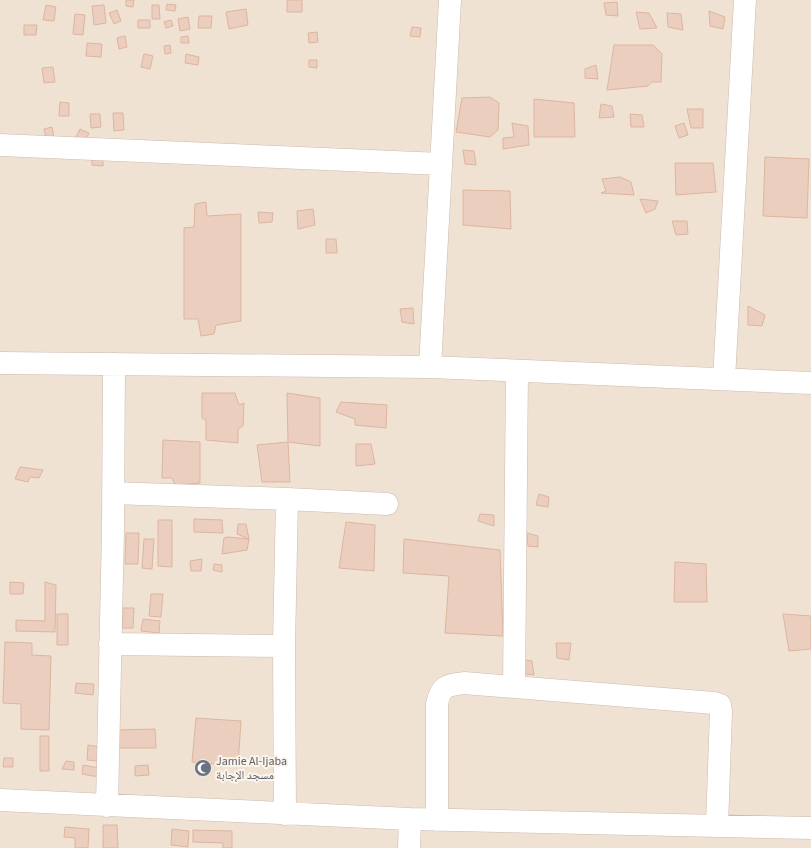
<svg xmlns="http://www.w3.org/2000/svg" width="811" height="848" viewBox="0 0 811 848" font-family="'Source Sans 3','Noto Naskh Arabic',sans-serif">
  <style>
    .residential { fill: #f0e2d2 }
    .building { fill: #eccebe; stroke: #ddb5a0 }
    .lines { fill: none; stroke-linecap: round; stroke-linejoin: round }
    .street-casing { stroke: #ccbaae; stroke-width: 23 }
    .street { stroke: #fff; stroke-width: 22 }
    .labels { text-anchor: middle; stroke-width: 4; stroke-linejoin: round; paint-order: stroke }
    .worship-label { font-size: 12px; fill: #5b616d; stroke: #fdf4e9; text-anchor: start }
  </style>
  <rect width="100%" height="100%" fill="#f9f0e3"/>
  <path class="residential" d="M0,0H811V848H0Z"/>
  <path class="building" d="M126,0H134L133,7L126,6Z
    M287,0H302V12H287Z
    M617,2L618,16L606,15L604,3Z
    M167,4L176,5L175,11L166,10Z
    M46,5L56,7L54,21L43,20Z
    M104,5L106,23L94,25L92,6Z
    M152,5H159L160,19H152Z
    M246,9L248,25L229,29L226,12Z
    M117,10L121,21L114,24L109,13Z
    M709,11L725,17L723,29L710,26Z
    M636,12L649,13L657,28L640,29Z
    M667,13L681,14L683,30L668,27Z
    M75,14L85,15L83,35L73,34Z
    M199,16H212L211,28H198Z
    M188,17L190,29L180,31L178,19Z
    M138,20H150V28H138Z
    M171,20L173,26L166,28L164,22Z
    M24,25H37L36,35H24Z
    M412,27L421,28L420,37L410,36Z
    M317,32L318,42L309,43L308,33Z
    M125,36L127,47L119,49L117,38Z
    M188,36L189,43H181V37Z
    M87,43L102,44L101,57L86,56Z
    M170,45L171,53L165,54L164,46Z
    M614,45H653L662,54L661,82H652L648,86L607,90Z
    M144,54L153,56L150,69L141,67Z
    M186,54L199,57L198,65L185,63Z
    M309,60H317V68L309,67Z
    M596,65L598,79L585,78V69Z
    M53,67L55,82L44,83L42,68Z
    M490,97L499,103L498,130L490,137L456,132L462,98Z
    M534,99L574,103L575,137H534Z
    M60,102L69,103V116H59Z
    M601,104L612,106L614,117L599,118Z
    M687,109H703V128H691Z
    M113,113H123L124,130L114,131Z
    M90,114H100L101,127L91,128Z
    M630,114L642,115L644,127H631Z
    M512,123L528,126L529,145L503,149V138L514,137Z
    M684,123L688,135L679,138L675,126Z
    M52,127L54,137L46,138L44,129Z
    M80,129L89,133L85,141L76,137Z
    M463,150L474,151L476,165L465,164Z
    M765,157L809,159L807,218L763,216Z
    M92,159H103V166L92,165Z
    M675,163H713L716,192L676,195Z
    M620,177L631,182L634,195L601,193L606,191L602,179Z
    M463,190L510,191L511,229L463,225Z
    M640,199L658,201L655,209L646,213Z
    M206,202L207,216L241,214V321L216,325L214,334L201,336L198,319H184V228L194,227L195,204Z
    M313,209L315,225L298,229L297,211Z
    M258,212L273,213L272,222L259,223Z
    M672,221H687L688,234L676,235Z
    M326,239H336L337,253H326Z
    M748,306L765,315L762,326L748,325Z
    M413,308L414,324L402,322L400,309Z
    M202,393H235L239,405L244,403L243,426L238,429V443L206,440V420L202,418Z
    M287,393L320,398V446L288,442Z
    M341,402L387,405L386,428L355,425V419L336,412Z
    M163,440L200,442V483L175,485L172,478H162Z
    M288,442L290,482H262L257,445Z
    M356,444H371L375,464L356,466Z
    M20,467L43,470L39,478L30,477L28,482L15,479Z
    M539,494L549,497L548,507L536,505Z
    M480,514L494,515V526L478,521Z
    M194,519L222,520L223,533L194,532Z
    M158,520H172V567L158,566Z
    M346,522L375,525L374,571L339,568Z
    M238,524H246L249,539L237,534Z
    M126,533H139L138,564H125Z
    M527,533L538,536V547L528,546Z
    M228,537L249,539L247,550L222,554L224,538Z
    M144,539H154L152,569L142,568Z
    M404,539L500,550L503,636L445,633L449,576L403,573Z
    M202,559L201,571H191L190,561Z
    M675,562L706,564L707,602H674Z
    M214,564L222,565V572L213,570Z
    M10,582L24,583L23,594H10Z
    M45,582L56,585L55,632L16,631V620L45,621Z
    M151,594H163L161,617L149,616Z
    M123,608H134L133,628H122Z
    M57,614H68V645H57Z
    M783,614L811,616V649L789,651Z
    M143,619L160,621L159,633L141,631Z
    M5,642L32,643V655L51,656L49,730L21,729V704L3,703Z
    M556,643H571L569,660L557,658Z
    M519,659L532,661L534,675L519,673Z
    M76,683L94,684L93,695L75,693Z
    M196,718L241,721L238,766L192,762Z
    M155,729L156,748H119L118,730Z
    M40,736H49V771H40Z
    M88,745L100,747L98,761L87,760Z
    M4,758H13V767H3Z
    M66,761L74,762V770L62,769Z
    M83,765L99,768V777L82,774Z
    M148,765L149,775L135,776V766Z
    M103,825H117L118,848H103Z
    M65,827L89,829L88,848H75V838L64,837Z
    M172,829L189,831L188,847L171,845Z
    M193,830L232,831V848H223V843L193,842Z"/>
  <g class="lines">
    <g class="street-casing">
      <path id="street" d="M0,145L441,164
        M0,363L430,367L811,383
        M430,367L450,0
        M724,379L745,0
        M113,493L287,499L387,504
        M110,644L284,646
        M514,687L517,371
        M0,800L410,819L811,828
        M107,806L113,529L114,364
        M285,814L284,646L287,499
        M437,820V704C441,685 446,686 464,683L714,703L720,705L721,711L717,826
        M409,848L410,819"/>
    </g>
    <use href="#street" class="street"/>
  </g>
  <defs>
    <g id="mosque-disc" transform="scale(0.9)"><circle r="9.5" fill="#6b7280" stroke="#fdf4e9"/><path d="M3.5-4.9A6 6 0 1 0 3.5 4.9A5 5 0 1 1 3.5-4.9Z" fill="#fff"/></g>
  </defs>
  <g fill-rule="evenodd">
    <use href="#mosque-disc" x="203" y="768"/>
  </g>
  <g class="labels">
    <g class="worship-label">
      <text x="216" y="765">Jamie Al-Ijaba<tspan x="216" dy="14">مسجد الإجابة</tspan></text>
    </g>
  </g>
</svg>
